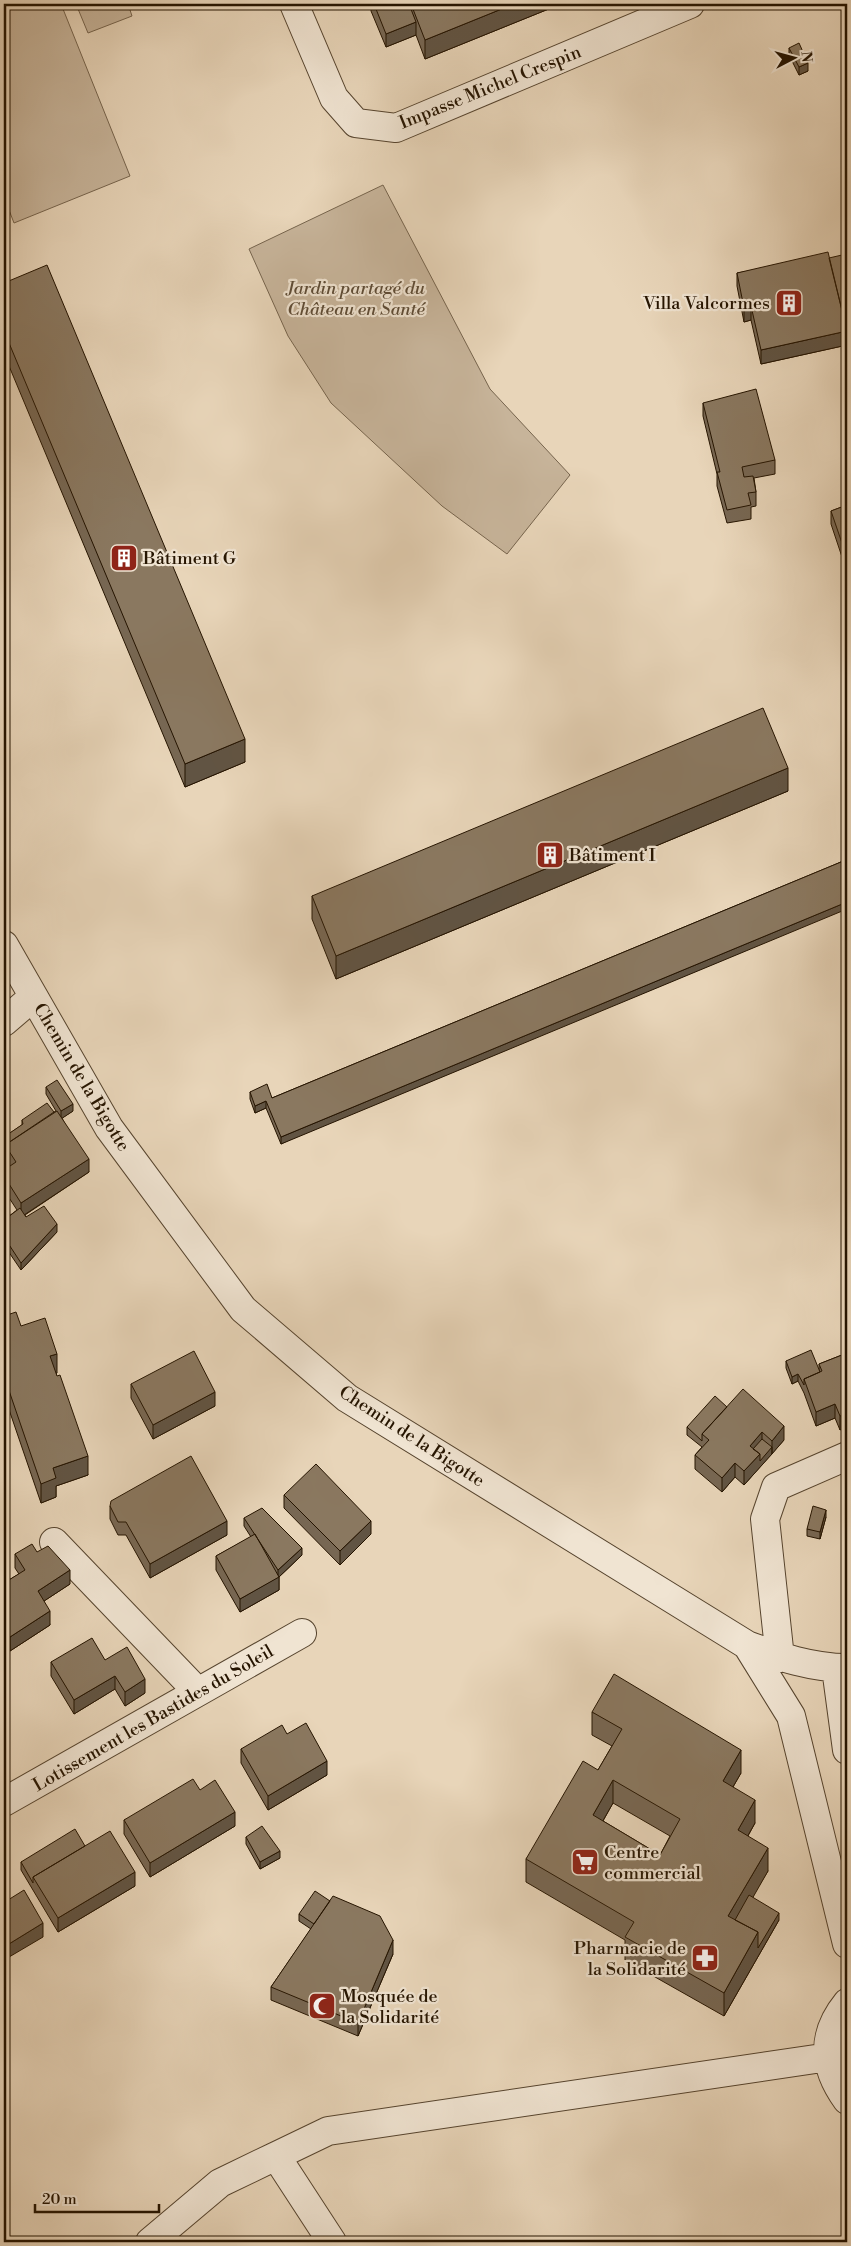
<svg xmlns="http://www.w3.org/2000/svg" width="851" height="2246" viewBox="0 0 851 2246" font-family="'Libre Bodoni',serif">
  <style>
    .green { fill: #c7b49a; stroke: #76644d }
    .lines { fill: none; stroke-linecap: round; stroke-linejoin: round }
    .minor-casing { stroke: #56442e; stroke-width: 30 }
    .minor { stroke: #f0e4d2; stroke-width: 28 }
    .wall { fill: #776753; stroke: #251400; fill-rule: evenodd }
    .shaded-wall { fill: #615443; stroke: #251400 }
    .building { fill: #8a7860; stroke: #251400; fill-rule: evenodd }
    .labels { text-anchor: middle; stroke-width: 4.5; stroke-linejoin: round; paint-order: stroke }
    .street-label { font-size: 18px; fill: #251400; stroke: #f0e4d2 }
    .park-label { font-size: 18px; font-style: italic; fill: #5e4c36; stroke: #f0e4d2 }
    .poi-label { font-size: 18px; fill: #251400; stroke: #f0e4d2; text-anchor: start }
  </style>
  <rect width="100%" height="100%" fill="#e8d5b9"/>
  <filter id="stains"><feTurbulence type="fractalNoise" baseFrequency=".004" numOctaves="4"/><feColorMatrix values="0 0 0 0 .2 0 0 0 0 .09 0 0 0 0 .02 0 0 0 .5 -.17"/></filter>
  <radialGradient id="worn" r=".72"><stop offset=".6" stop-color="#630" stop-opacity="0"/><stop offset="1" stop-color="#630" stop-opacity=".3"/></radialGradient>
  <path class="green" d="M4,4H61L130,176L14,223L4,197Z
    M76,4H128L132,16L88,33Z
    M383,185L490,389L570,475L507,554L442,506L331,403L288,336L249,249Z"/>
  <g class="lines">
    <g class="minor-casing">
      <path id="minor" d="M294,4L334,98L356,123L396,128L690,4
        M4,945L109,1128L243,1309L347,1398L747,1645C779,1657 813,1668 847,1668
        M4,1022L33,997
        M54,1542L198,1692
        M747,1645L791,1716L847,1944
        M780,1658L765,1519L776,1487L847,1456
        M836,1668L847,1750
        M4,1802L302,1633
        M847,2003C821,2035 823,2067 847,2100
        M276,2156L328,2131L829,2057
        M150,2242L220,2183L276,2156L332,2242"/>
    </g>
    <use href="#minor" class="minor"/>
  </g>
  <path class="wall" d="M371,4H561L425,59L416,35L386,47L371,11Z
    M789,48L808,71L799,75L789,55Z
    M829,258L847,278V345L761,364L751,320L744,322L737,286V273Z
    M4,283L245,762L185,787L4,354Z
    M703,403L775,460V474L754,478L756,492V506L751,507V519L727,523L717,486V474L703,416Z
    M847,505L844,563L831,524V511Z
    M788,791L336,979L312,919V896Z
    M841,862L281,1144L266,1108L255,1113L250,1099V1092L272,1098Z
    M46,1087L73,1111L62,1118L89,1172L25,1215L26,1217L57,1232L21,1270L4,1245V1220L17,1210L4,1190V1170L10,1166L4,1157V1137L22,1125V1120L54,1112L56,1111L46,1094Z
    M4,1316L21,1326L57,1373L56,1374L88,1475L56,1486V1497L41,1503L4,1395Z
    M847,1353L840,1430L835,1418L816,1426L804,1393L798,1381L792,1384L786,1368V1361L819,1371V1364Z
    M131,1384L215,1406L153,1439L131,1398Z
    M727,1407L784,1440L744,1485L735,1477L722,1492L695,1469V1455L702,1447L687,1435V1427Z
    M284,1495L371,1534L340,1565L284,1508Z
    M110,1506L227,1535L150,1578L126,1535H118L110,1519Z
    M826,1517L820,1539L807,1536V1529Z
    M244,1518L302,1555L279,1577V1590L240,1612L216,1570V1556L251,1537L244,1526Z
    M37,1552L70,1584L44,1601L50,1625L10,1651L4,1640V1583L19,1574L15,1568V1554Z
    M105,1660L145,1693L125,1706L115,1689L74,1714L51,1676V1662Z
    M592,1712L741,1773L733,1787L755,1823L748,1836L768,1871L752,1897L779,1920L724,2016L625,1960V1940L526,1882V1859L598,1770L612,1746L592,1735ZM613,1803L670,1836L660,1855L603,1821Z
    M287,1734L327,1775L268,1810L241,1763V1749Z
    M200,1790L235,1826L150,1877L124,1834V1820Z
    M246,1837L280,1858L260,1869L246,1844Z
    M85,1846L135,1886L58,1932L21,1870V1862Z
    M299,1914L393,1954L358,2036L271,2000V1987L311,1929L299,1921Z"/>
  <path class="shaded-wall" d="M514,4H561L425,59V40Z
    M591,4H603L591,9Z
    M416,22V35L386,47V34Z
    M808,63V71L799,75V67Z
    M751,306V320L744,322V308Z
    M847,331V345L761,364V350Z
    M847,548V562L844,563V549Z
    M245,739V762L185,787V764Z
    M788,768V791L336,979V956Z
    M847,902V909L281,1144V1137Z
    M266,1101V1108L255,1113V1106Z
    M73,1104V1111L61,1119V1111Z
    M89,1159V1172L21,1217V1203Z
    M57,1224V1232L21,1270V1263Z
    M57,1354V1373L50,1375V1356Z
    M798,1374V1381L792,1384V1377Z
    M215,1392V1406L153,1439V1425Z
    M835,1404V1418L816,1426V1412Z
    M847,1413V1427L840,1430V1416Z
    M784,1426V1440L772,1454V1441Z
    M762,1432V1446L754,1456L750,1446Z
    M772,1447V1454L744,1485V1471L760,1454Z
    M88,1456V1475L56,1486V1497L41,1503V1484L53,1468Z
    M735,1463V1477L722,1492V1478Z
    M826,1510V1517L820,1539V1532Z
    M227,1521V1535L150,1578V1564Z
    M371,1521V1534L340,1565V1551Z
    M302,1548V1555L279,1577V1590L240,1612V1599L278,1577V1570Z
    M70,1570V1584L38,1605V1591Z
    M50,1611V1625L10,1651V1637Z
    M115,1676V1689L74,1714V1700Z
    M145,1679V1693L125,1706V1692Z
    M741,1750V1773L723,1804V1781Z
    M327,1761V1775L268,1810V1796Z
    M613,1780V1803L593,1838V1815Z
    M755,1800V1823L738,1853V1830Z
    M235,1812V1826L150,1877V1863Z
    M768,1848V1871L732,1934L728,1916Z
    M280,1851V1858L260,1869V1862Z
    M135,1872V1886L58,1932V1918Z
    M779,1913V1920L724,2016V1993L758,1932Z
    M43,1923V1937L4,1960V1947Z
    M393,1940V1954L358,2036V2023Z"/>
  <path class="building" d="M374,4H409L416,22L386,34Z
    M411,4H514L425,40Z
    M799,43L808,63L799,67L789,48Z
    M828,252L847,331L761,350L751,306L744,308L737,273Z
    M842,255L847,278V338V331L829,258Z
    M47,265L245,739L185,764L4,331V283Z
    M756,389L775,460L742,467L744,477L753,476L756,492L748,493L751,505L727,510L717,472H720L703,403Z
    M847,505V548L844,549L831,511Z
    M763,708L788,768L336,956L312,896Z
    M841,862L847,876V902L281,1137L266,1101L255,1106L250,1092L267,1084L272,1098Z
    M57,1080L73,1104L61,1111L46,1087Z
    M47,1103L54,1112L5,1145V1151L4,1149V1137L23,1124L22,1120Z
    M57,1111L89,1159L21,1203L4,1176V1170L16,1162L5,1145Z
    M44,1206L57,1224L21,1263L4,1237V1220L20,1208L26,1217Z
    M16,1312L21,1326L45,1318L57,1354L50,1356L57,1376L60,1375L88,1456L53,1468L56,1478L41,1484L4,1376V1316Z
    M811,1350L820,1372L804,1379V1385L798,1374L792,1377L786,1361Z
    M194,1351L215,1392L153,1425L131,1384Z
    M847,1353V1413L840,1416L835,1404L816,1412L804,1379L822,1371L819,1364Z
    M743,1389L784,1426L772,1441L762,1432L750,1446L760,1454L744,1471L735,1463L722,1478L695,1455L709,1440L702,1434Z
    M715,1396L727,1407L702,1434V1441L687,1427Z
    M762,1439L772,1447L760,1461V1454L753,1449Z
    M191,1456L227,1521L150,1564L126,1522H118L110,1506L111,1501Z
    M316,1464L371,1521L340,1551L284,1495Z
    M813,1506L826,1510L820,1532L807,1529Z
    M262,1508L302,1548L278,1570L244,1518Z
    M255,1534L279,1577L240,1599L216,1556Z
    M32,1544L37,1552L48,1546L70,1570L38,1591L50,1611L10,1637L4,1627V1583L25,1570L15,1554Z
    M92,1638L105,1660L127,1647L145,1679L125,1692L115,1676L74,1700L51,1662Z
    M614,1674L741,1750L723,1781L755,1800L738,1830L768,1848L728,1916L758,1932L724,1993L625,1937L634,1922L526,1859L583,1761L598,1770L622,1729L592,1712ZM613,1780L680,1819L660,1855L593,1815Z
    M306,1723L327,1761L268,1796L241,1749L282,1725L287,1734Z
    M193,1779L200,1790L215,1780L235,1812L150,1863L124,1820Z
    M262,1826L280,1851L260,1862L246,1837Z
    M75,1829L85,1846L33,1877V1883L21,1862Z
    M110,1831L135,1872L58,1918L33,1877Z
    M24,1890L43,1923L4,1947V1893L8,1900Z
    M315,1891L330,1901L314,1924L299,1914Z
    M749,1895L779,1913L758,1948V1932L735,1920Z
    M333,1896L380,1916L393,1940L358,2023L271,1987Z"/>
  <defs>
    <g id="building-square" transform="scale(1.4375)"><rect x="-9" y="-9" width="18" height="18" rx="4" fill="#8f2418" stroke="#f0e4d2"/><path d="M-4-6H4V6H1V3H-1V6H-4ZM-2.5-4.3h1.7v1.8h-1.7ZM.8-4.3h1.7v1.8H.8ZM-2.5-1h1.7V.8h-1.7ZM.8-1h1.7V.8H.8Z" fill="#fff"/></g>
    <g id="supermarket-square" transform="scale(1.4375)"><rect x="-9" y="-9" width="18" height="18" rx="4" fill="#8f2418" stroke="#f0e4d2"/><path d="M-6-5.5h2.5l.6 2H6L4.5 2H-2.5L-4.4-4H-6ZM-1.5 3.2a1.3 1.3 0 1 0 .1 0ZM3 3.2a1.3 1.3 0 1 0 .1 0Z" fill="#fff"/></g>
    <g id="pharmacy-square" transform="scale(1.4375)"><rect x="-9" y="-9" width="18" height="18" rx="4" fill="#8f2418" stroke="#f0e4d2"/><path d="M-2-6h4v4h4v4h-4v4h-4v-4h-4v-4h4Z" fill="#fff"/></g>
    <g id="mosque-square" transform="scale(1.4375)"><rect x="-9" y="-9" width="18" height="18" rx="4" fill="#8f2418" stroke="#f0e4d2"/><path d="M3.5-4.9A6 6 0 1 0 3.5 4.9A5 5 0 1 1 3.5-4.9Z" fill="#fff"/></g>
  </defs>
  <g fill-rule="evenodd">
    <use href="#building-square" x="789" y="303"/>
    <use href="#building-square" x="124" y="558"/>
    <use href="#building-square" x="550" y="855"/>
    <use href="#supermarket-square" x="585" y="1862"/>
    <use href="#pharmacy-square" x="705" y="1958"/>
    <use href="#mosque-square" x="322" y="2006"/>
  </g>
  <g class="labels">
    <g class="street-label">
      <text transform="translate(490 87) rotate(-22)" y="6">Impasse Michel Crespin</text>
      <text transform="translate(82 1077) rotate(59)" y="6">Chemin de la Bigotte</text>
      <text transform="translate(412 1436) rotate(33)" y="6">Chemin de la Bigotte</text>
      <text transform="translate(153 1718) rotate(-30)" y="6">Lotissement les Bastides du Soleil</text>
    </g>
    <g class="park-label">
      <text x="356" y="294">Jardin partagé du<tspan x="356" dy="21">Château en Santé</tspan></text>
    </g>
    <g class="poi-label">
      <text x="770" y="309" text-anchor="end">Villa Valcormes</text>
      <text x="143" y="564">Bâtiment G</text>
      <text x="569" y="861">Bâtiment I</text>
      <text x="604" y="1858">Centre<tspan x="604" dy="21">commercial</tspan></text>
      <text x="686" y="1954" text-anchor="end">Pharmacie de<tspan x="686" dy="21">la Solidarité</tspan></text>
      <text x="341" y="2002">Mosquée de<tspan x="341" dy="21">la Solidarité</tspan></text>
    </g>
  </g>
  <rect width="851" height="2246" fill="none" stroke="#e8d5b9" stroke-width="20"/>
  <rect x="5" y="5" width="841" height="2236" fill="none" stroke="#251400" stroke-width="2.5"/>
  <rect x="10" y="10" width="831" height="2226" fill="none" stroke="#251400"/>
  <g transform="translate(794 58) rotate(84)" stroke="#f0e4d2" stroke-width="4" paint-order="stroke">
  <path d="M0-4L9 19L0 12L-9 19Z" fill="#251400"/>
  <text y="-8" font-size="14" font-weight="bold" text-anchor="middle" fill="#251400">N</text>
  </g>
  <path d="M35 2204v8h124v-8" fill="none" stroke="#251400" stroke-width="2.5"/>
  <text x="42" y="2204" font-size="15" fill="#251400" stroke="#f0e4d2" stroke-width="4" paint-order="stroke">20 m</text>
  <rect width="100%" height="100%" filter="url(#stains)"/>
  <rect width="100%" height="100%" fill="url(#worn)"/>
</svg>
